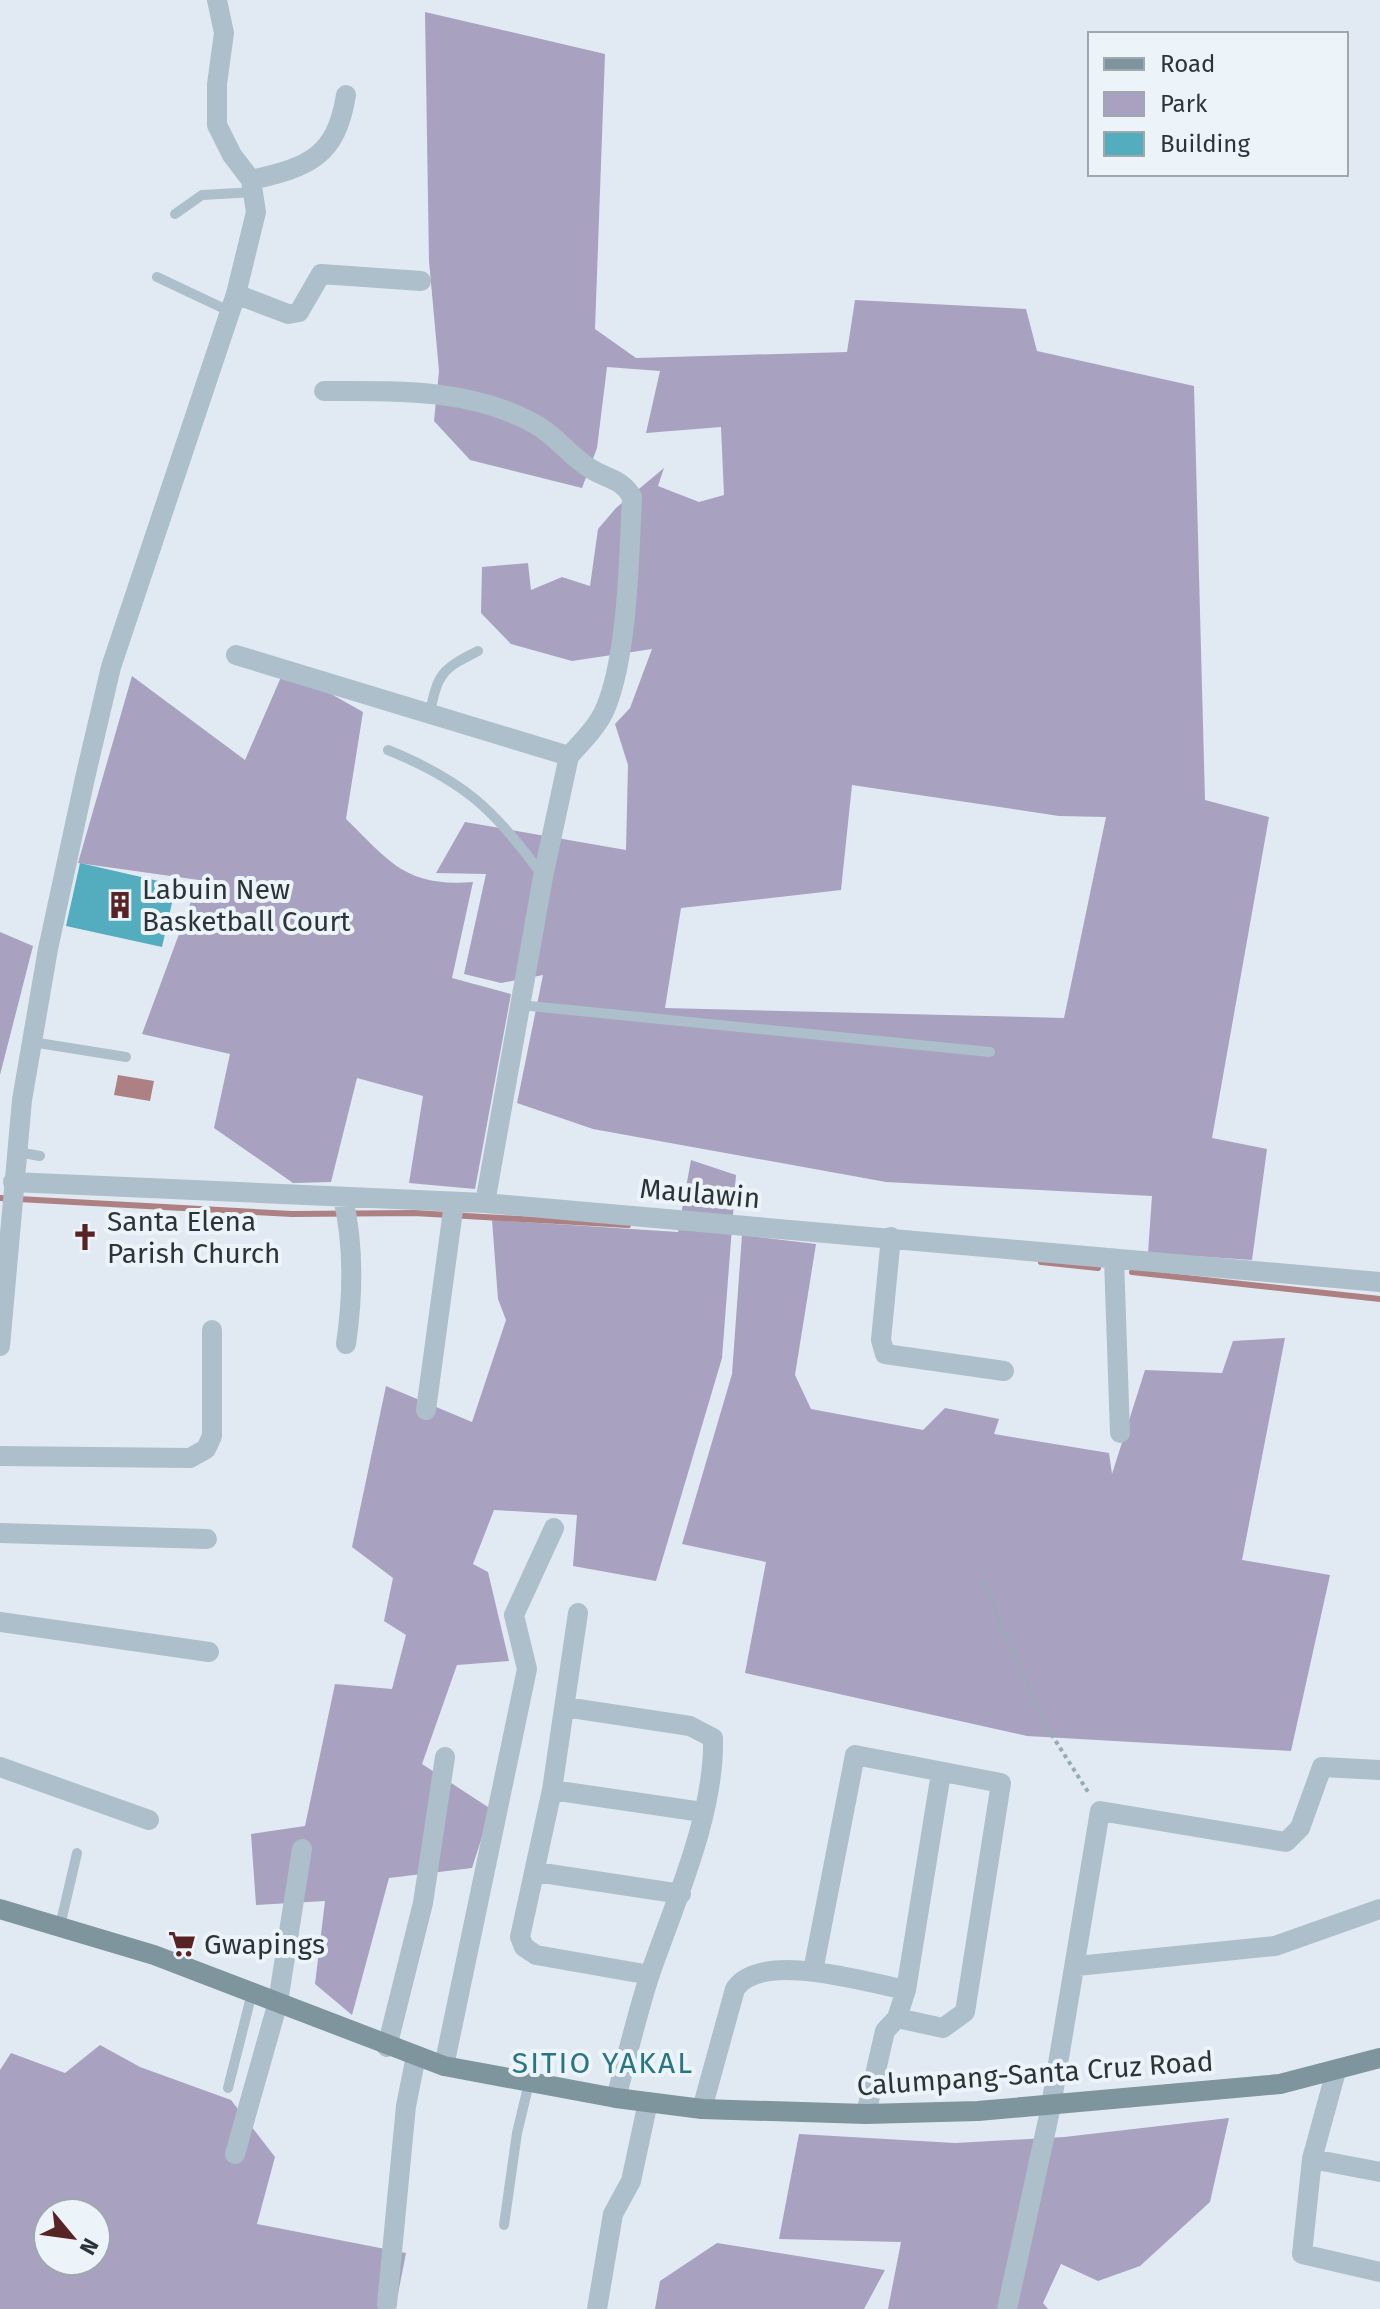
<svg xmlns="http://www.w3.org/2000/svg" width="1380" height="2309" viewBox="0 0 1380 2309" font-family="'Fira Sans',sans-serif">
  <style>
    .green { fill: #a9a1c0; fill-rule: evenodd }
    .water { fill: #ad8183 }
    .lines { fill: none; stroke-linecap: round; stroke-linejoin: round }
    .stream { stroke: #ad8183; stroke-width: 6 }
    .building { fill: #53adbe }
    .path { stroke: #97abb5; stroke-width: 4; stroke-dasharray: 4 4; stroke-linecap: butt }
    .service { stroke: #adbfca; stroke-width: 10 }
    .minor { stroke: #adbfca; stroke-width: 20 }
    .secondary { stroke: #7e959d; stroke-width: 20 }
    .labels { text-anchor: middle; stroke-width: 8; stroke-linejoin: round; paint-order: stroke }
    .poi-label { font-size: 28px; fill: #2b3538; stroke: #edf4f9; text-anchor: start }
    .street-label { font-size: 28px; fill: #2b3538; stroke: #edf4f9 }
    .neighbourhood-label { font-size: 30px; letter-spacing: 2px; fill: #297582; stroke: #edf4f9 }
  </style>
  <rect width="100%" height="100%" fill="#e1eaf2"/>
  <path class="green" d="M425,12L605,54L595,329L636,358L847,352L855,300L1026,309L1037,351L1194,386L1205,800L1269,817L1212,1138L1267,1149L1252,1260L1148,1253L1152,1196L886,1182L593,1129L517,1103L543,975L501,983L464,974L486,874L436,873L465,822L626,850L628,765L615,724L630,708L652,649L572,661L511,644L481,613L482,567L528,563L531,590L562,577L590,586L598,529L616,508L664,468L658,486L699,502L724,495L721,427L646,433L660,371L607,367L597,448L582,488L470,460L434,421L439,371L429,261ZM852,785L1059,816L1106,817L1064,1018L665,1008L681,908L841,890Z
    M285,668L363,712L346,819C391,863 406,887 473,882L452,978L511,994L475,1189L409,1183L423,1096L357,1078L331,1182L293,1183L214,1128L230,1054L142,1034L199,880L78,863L132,676L245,760Z
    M0,932L33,946L0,1075Z
    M691,1160L736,1175L722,1358L656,1581L573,1566L577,1515L494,1510L473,1564L488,1572L509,1661L457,1665L422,1764L491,1809L472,1868L389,1878L352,2015L315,1984L325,1901L256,1905L251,1834L305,1826L335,1684L392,1689L406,1635L384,1621L393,1578L352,1547L386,1386L472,1422L506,1320L498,1299L492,1220L678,1232Z
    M742,1235L816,1244L795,1375L811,1409L923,1430L945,1408L999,1419L994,1434L1109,1453L1112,1474L1145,1370L1222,1373L1233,1341L1285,1338L1242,1560L1330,1575L1291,1751L1027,1736L745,1673L766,1562L682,1544L732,1374Z
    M100,2045L140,2067L231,2100L275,2157L257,2224L406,2253L395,2309H0V2070L11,2053L65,2073ZM48,2213H96V2261H48Z
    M1229,2118L1210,2202L1140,2266L1098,2281L1061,2264L1043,2303L1048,2309H888L901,2242L779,2239L799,2134L955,2143L1064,2137Z
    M717,2243L885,2270L864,2309H655L660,2281Z"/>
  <path class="water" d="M118,1075L154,1081L150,1101L114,1095Z"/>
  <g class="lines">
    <path class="stream" d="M0,1198L292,1214L414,1213L628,1225
      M1041,1262L1098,1268
      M1132,1272L1380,1299"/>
  </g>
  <path class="building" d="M80,863L176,885L162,947L66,926Z"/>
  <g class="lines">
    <path class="path" d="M983,1581L1043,1721L1090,1795"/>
    <path class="service" d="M175,214L202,195L255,192
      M157,277L229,311
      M430,712C438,673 442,669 478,651
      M388,750C464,781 495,810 542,875
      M520,1005L990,1052
      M32,1042L126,1057
      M17,1152L40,1156
      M60,1926L77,1853
      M228,2088L252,1993
      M504,2225L517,2133L529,2083"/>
    <path class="minor" d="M251,180C309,167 336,157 346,95
      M236,294L288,314L299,312L321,274L421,281
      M324,391C396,391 470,388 535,424C555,435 569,455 588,467C605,479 622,478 632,497C629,556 628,653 606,707C599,725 582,742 569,756
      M236,655L569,756L543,877L485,1203
      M13,1182L485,1203L1380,1282
      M343,1198C354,1245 353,1296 346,1344
      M891,1237L881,1340L885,1354L1004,1371
      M1114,1259L1120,1433
      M0,1346L22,1100L48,949L85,778L111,667L236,294L256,212L251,180L232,155L217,125V84L224,33L217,0
      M426,1410L454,1203
      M0,1456L190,1458L206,1449L212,1436V1330
      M0,1533L207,1539
      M578,1613L552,1790L520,1937L524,1947L536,1955L650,1975
      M0,1622L209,1652
      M565,1707L690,1726L713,1738C715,1814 675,1902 650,1974C637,2014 627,2057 616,2098
      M0,1767L149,1820
      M552,1790L702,1812
      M536,1872L681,1894
      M1077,1966L1275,1946L1380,1909
      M813,1971L855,1755L1001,1783L965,2012L943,2028L897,2018
      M387,2047L423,1903L445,1757
      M444,2066L527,1669L514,1615L554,1528
      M1336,2071L1312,2159L1302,2254L1380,2272
      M702,2109L735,1989C761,1950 865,1982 906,1990
      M866,2114L885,2031L897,2018L906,1990L941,1773
      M235,2154L278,2002L302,1849
      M1312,2159L1380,2172
      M387,2304L406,2106L416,2056
      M597,2309L613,2214L631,2181L648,2102
      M1007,2309L1051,2106L1100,1811L1286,1842L1300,1828L1322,1767L1380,1770"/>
    <path class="secondary" d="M0,1909L154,1955L444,2066L616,2098L702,2109L866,2114L978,2111L1280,2084L1380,2058"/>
  </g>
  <defs>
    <g id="building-bare" transform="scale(2.16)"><path d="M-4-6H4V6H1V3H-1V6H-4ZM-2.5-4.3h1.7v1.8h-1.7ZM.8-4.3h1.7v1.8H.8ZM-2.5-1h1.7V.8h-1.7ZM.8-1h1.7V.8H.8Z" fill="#582324" stroke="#edf4f9" stroke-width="2.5" paint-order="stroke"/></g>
    <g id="church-bare" transform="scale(2.16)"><path d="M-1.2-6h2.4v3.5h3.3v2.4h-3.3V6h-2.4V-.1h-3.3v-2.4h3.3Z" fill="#582324" stroke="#edf4f9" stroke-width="2.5" paint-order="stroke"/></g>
    <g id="supermarket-bare" transform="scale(2.16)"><path d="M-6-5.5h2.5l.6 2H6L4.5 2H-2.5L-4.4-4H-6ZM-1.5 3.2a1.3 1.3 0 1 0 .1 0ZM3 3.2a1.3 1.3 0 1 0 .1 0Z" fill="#582324" stroke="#edf4f9" stroke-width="2.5" paint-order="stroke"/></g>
  </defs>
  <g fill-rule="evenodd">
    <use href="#building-bare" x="120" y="905"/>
    <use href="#church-bare" x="85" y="1237"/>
    <use href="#supermarket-bare" x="182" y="1944"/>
  </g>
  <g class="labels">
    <g class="poi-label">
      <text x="142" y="899">Labuin New<tspan x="142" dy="32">Basketball Court</tspan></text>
      <text x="107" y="1231">Santa Elena<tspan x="107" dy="32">Parish Church</tspan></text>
      <text x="204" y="1954">Gwapings</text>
    </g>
    <g class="street-label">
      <text transform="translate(700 1193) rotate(5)" y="10">Maulawin</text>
      <text transform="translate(1035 2073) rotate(-4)" y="10">Calumpang-Santa Cruz Road</text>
    </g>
    <g class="neighbourhood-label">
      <text x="603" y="2073">SITIO YAKAL</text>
    </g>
  </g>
  <rect x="1088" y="32" width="260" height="144" fill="#edf4f9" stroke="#9fa8ac" stroke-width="2"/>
  <rect x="1104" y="58" width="40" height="12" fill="#7e959d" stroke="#9fa8ac" stroke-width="2"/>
  <text x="1160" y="72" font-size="24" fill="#2b3538">Road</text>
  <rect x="1104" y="92" width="40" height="24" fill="#a9a1c0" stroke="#9fa8ac" stroke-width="2"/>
  <text x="1160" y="112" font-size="24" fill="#2b3538">Park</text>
  <rect x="1104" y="132" width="40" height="24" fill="#53adbe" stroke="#9fa8ac" stroke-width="2"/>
  <text x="1160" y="152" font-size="24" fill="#2b3538">Building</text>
  <g transform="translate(72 2237) rotate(119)"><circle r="38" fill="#edf4f9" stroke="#9fa8ac" stroke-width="2"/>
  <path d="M0-6L14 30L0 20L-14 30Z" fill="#582324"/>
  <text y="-12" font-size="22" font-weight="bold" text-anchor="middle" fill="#2b3538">N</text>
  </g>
</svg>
